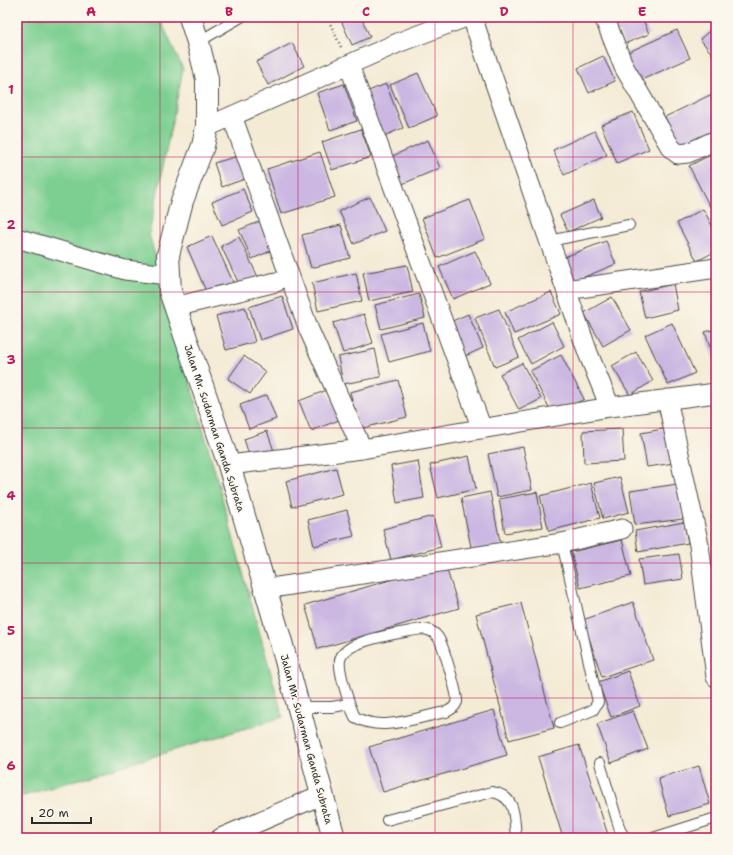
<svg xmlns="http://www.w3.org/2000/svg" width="733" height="855" viewBox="0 0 733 855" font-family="'Shantell Sans',sans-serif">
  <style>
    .green { fill: #7dcf91; stroke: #547d5e }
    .building { fill: #cbb7e2 }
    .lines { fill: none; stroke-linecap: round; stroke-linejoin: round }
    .service-casing { stroke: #494844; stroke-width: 12 }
    .minor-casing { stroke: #494844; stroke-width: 21 }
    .tertiary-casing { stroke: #494844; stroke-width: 24 }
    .path { stroke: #494844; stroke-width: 2.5; stroke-dasharray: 1 3; stroke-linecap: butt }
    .service { stroke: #fff; stroke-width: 10 }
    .minor { stroke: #fff; stroke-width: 19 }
    .tertiary { stroke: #fff; stroke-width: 22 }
    .grid { fill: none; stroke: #c2185b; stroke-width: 1; stroke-opacity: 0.55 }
    .labels { text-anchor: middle; stroke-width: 3; stroke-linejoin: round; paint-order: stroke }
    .street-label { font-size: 10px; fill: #2b2b2b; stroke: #fbf7ec }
    .neatline { fill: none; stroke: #c2185b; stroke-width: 1.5 }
    .grid-label { font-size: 13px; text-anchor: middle; font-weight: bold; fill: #c2185b }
  </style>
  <rect width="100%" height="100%" fill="#fbf7ec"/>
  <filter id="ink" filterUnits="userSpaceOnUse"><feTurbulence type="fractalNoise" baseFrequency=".025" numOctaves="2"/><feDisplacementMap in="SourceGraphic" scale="8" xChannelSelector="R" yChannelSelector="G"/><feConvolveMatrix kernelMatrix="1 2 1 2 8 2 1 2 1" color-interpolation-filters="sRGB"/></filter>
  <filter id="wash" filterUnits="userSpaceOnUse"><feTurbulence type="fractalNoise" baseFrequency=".012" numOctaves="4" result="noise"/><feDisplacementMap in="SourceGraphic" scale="16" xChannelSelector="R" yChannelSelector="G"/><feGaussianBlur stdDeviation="0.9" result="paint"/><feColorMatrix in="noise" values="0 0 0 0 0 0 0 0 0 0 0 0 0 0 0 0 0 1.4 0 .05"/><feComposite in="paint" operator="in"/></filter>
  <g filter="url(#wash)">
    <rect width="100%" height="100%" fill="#f4ebd5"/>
    <path class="green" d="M17,17H159L183,69L149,234L283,717L17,798Z"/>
    <g id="blocks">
      <path class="building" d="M342,17H361L370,37L352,45L340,18Z
        M613,17H642L649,34L624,44Z
        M716,25V59L700,39Z
        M677,30L690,58L637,82L624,54Z
        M292,43L304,66L268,85L256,62Z
        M603,56L615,81L589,93L578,68Z
        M418,73L437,116L409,128L390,85Z
        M344,84L357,121L330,130L317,93Z
        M386,84L403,128L379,138L361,94Z
        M710,95L716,106V134L681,151L665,117Z
        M633,112L649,149L617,163L601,125Z
        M361,129L371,157L332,170L322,142Z
        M595,131L607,155L564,175L553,150Z
        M428,140L440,168L400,185L388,158Z
        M320,152L335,197L281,214L267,169Z
        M714,153L716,156V204L710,207L689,166Z
        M238,156L245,179L222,187L214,163Z
        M243,189L253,212L222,225L212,202Z
        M370,197L385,231L354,244L339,211Z
        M470,200L485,239L437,258L422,218Z
        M594,200L601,217L568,232L560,215Z
        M703,209L716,233V251L697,261L677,223Z
        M263,220L275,249L252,259L239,230Z
        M341,225L350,258L311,268L302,235Z
        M212,236L234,284L208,296L187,247Z
        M239,237L258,277L240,286L221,246Z
        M606,241L616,264L572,282L562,258Z
        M475,251L490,283L453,299L439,267Z
        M407,265L413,292L369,301L363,273Z
        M356,273L362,301L318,311L312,283Z
        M673,284L678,310L645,318L639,292Z
        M551,292L561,314L514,334L505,312Z
        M419,294L425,318L381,329L375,305Z
        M282,296L293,329L260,340L249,307Z
        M612,297L631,330L603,346L584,313Z
        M245,307L255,342L226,350L216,316Z
        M499,309L519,357L495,367L475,318Z
        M364,314L373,343L343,353L333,323Z
        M468,314L483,348L463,357L448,323Z
        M552,322L564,346L531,364L518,340Z
        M423,323L430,351L389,362L381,334Z
        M672,323L695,373L668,385L645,335Z
        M716,329V366L705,332Z
        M375,349L381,377L343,384L338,357Z
        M636,352L653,381L630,395L612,366Z
        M561,355L584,399L553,415L530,371Z
        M244,356L266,372L250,394L228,379Z
        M522,363L541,399L519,410L500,374Z
        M398,380L407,417L359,429L350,392Z
        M327,390L339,420L311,431L299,401Z
        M267,395L276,419L249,429L240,405Z
        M668,428L674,463L647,467L641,433Z
        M622,429L624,461L584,463L583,431Z
        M267,431L274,451L250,458L244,439Z
        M523,447L532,490L497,497L488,454Z
        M469,456L476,489L438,498L430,465Z
        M418,461L424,498L397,503L391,466Z
        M336,468L343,494L292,507L286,481Z
        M620,477L629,512L603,519L594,483Z
        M591,483L600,518L549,531L540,496Z
        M678,484L683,519L635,525L630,491Z
        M490,492L501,546L472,552L461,498Z
        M537,492L543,527L505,533L499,499Z
        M347,510L354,536L314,546L308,520Z
        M433,516L441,547L391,560L383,529Z
        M684,522L688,543L638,552L635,531Z
        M622,540L631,576L580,588L571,552Z
        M679,554L683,579L643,585L639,559Z
        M445,564L459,608L318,649L305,605Z
        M633,602L653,660L602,677L583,620Z
        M521,603L554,728L509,740L476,614Z
        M628,671L640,706L611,717L598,682Z
        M494,710L507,755L383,792L369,747Z
        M633,711L648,749L611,763L597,724Z
        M579,745L609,838H563L538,757Z
        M699,766L710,804L669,816L658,778Z"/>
    </g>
  </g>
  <g filter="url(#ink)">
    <use href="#blocks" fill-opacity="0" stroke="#494844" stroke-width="1"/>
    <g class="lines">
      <g class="service-casing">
        <path id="service" d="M198,42L241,17
          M549,241L629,225
          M421,629C429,629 435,632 439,639C443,645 458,695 457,702C455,707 451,710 446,712C417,717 382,733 355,717C350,707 338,671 340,660C344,639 403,633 421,629Z
          M298,707H332L349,704
          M560,723L593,710L598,702L562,543
          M600,763L620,830L625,838
          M387,820L492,792C517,796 514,818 516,838
          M653,838L716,818"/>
      </g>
      <g class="minor-casing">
        <path id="minor" d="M472,17L588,353L610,407
          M604,17L624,67L671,148L678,154L688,153L716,140
          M349,65L482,429
          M232,116L309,330L362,449
          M207,127L400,42L466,17
          M17,238L125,270L168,275
          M566,290L716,268
          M175,307L276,282
          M667,399L699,545L716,677
          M229,465L362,449L610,407L716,393
          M265,589L562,543L622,529
          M221,838L321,795"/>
      </g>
      <g class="tertiary-casing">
        <path id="tertiary" d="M190,17L198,42L207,79V127L203,146L182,201L168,255L170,291L229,465L281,642L334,838"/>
      </g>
      <path class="path" d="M327,17L341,47"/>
      <use href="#service" class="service"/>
      <use href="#minor" class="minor"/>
      <use href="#tertiary" class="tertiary"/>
    </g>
  </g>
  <path class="grid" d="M160,17V838M298,17V838M435,17V838M573,17V838M17,157H716M17,292H716M17,428H716M17,563H716M17,698H716"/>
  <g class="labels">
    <g class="street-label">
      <text transform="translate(215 428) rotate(72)" y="4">Jalan Mr. Sudarman Ganda Subrata</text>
      <text transform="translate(307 739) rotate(75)" y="4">Jalan Mr. Sudarman Ganda Subrata</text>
    </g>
  </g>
  <rect width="733" height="855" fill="none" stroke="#fbf7ec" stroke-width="44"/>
  <path d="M32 817v6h59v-6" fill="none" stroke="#2b2b2b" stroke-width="2"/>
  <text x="38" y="817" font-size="12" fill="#2b2b2b" stroke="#fbf7ec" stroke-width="3" paint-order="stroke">20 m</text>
  <rect x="22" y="22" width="689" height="811" class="neatline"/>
  <g class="grid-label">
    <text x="91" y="16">A</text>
    <text x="229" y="16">B</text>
    <text x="366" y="16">C</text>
    <text x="504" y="16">D</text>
    <text x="642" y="16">E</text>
    <text x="11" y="94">1</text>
    <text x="11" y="229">2</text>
    <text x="11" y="364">3</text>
    <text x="11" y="500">4</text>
    <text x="11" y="635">5</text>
    <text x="11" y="770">6</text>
  </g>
</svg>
